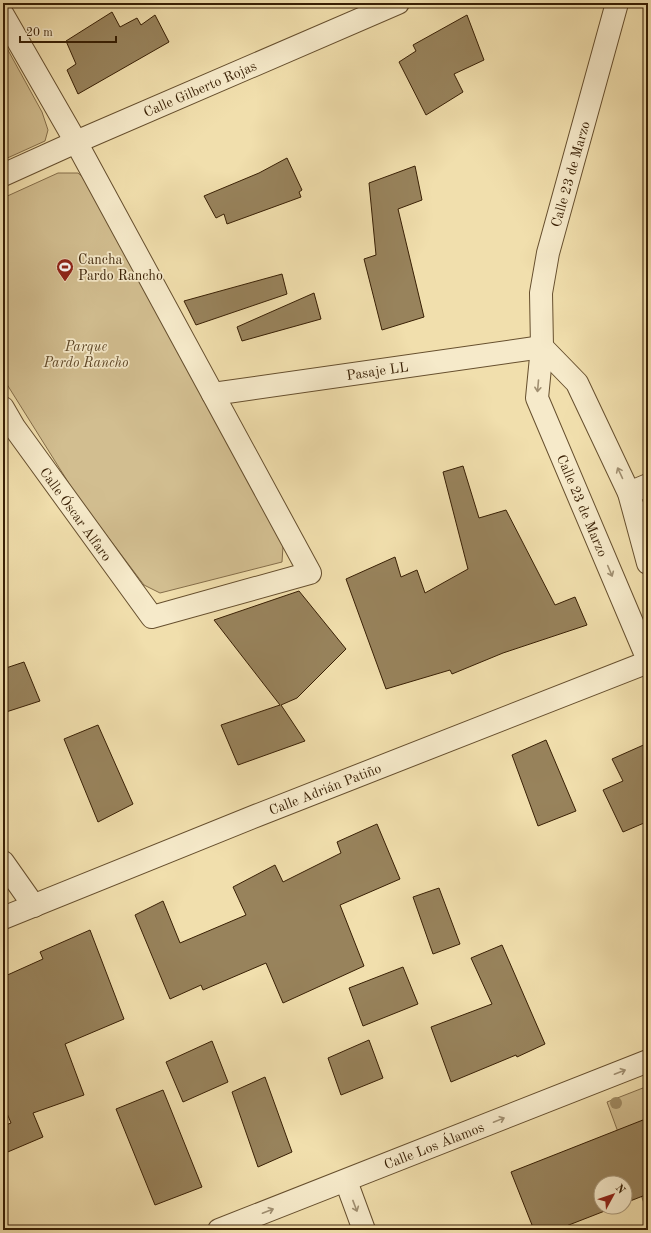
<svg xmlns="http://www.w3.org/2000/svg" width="651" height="1233" viewBox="0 0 651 1233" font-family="'Old Standard TT',serif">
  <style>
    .green { fill: #d2be90; stroke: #856e4a }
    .building { fill: #98835c; stroke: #381f04 }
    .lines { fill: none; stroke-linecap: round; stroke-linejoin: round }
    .minor-casing { stroke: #664f2e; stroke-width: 24 }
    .tertiary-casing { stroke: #664f2e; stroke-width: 24 }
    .minor { stroke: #f6eaca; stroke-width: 22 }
    .tertiary { stroke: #f6eaca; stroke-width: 22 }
    .tree { fill: #a08b63 }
    .oneway { stroke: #a08f71 }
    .labels { text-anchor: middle; stroke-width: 3.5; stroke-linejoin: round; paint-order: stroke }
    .street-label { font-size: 14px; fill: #381f04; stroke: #f6eaca }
    .poi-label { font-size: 14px; fill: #381f04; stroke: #f6eaca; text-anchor: start }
    .park-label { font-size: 14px; font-style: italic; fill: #5e4727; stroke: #f6eaca }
  </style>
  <rect width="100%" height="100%" fill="#f1dfad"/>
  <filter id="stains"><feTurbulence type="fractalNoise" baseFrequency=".005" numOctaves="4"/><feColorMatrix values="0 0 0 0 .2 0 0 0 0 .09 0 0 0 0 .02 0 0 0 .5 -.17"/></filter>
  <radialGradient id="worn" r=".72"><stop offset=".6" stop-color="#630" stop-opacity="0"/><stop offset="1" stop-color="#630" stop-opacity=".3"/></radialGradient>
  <path class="green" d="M3,41L42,112L48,130L45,141L3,160Z
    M58,173H78L86,180L283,546L282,562L160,593L144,585L75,493L3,378V198Z
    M648,1086V1214L607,1102Z"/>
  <path class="building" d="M112,12L120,27L137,18L141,25L155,15L169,42L78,94L67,70L76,64L66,41Z
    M467,15L484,60L454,74L463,92L426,115L399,62L416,51L413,45Z
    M287,158L302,190L299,192L301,197L227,224L224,214L216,218L204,196L259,173Z
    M415,166L422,200L398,209L424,317L382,330L364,259L376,255L369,183Z
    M282,274L287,294L196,325L184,301Z
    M314,293L321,319L242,341L237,327Z
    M463,466L479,518L506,510L555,605L575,597L587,625L503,653L452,674L450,670L386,689L346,579L395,557L401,577L417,570L425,593L468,569L443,472Z
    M299,591L346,649L297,698L281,705L305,741L238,765L221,725L280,705L214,620Z
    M24,662L40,701L3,713V669Z
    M98,725L133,804L98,822L64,739Z
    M546,740L576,811L538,826L512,755Z
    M648,743V831L644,823L623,832L603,790L623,781L612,759Z
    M377,824L400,879L340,905L364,966L283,1003L266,963L203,990L201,985L170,999L135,915L163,901L180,943L246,915L233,887L275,865L283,882L341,853L337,842Z
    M439,888L460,944L433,954L413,897Z
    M90,930L124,1019L65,1044L84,1095L33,1113L43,1137L3,1154V1126L11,1123L3,1104V977L43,959L40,952Z
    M502,945L545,1044L517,1057L516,1055L451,1082L431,1027L492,1004L471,958Z
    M403,967L418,1004L363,1026L349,988Z
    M369,1040L383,1078L341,1095L328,1058Z
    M212,1041L228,1082L183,1102L166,1062Z
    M265,1077L292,1152L258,1167L232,1092Z
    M163,1090L202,1187L155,1205L116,1109Z
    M648,1118V1194L625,1203V1183H601V1207H615L556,1230H534L511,1172Z"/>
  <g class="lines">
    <g class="minor-casing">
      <g id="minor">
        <path d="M3,15L76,142L310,573L152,617L14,427L3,408"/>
        <path id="s1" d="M3,175L76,142L398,3"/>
        <path id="s2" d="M213,394L542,347"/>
        <path d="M629,493L648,485"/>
        <path d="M3,862L34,906"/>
        <path id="s3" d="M3,918L258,815L648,662"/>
        <path d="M346,1181L364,1230"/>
        <path id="s4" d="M219,1230L648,1061"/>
      </g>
    </g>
    <g class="tertiary-casing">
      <g id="tertiary">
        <path id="s5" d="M617,3L548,253L541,293L542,347L537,398L648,660"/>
        <path d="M542,347L577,383L629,493L648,563"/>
      </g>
    </g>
    <use href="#minor" class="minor"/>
    <use href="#tertiary" class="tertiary"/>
  </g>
  <circle class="tree" cx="616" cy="1103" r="6"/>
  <defs><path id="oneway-shaft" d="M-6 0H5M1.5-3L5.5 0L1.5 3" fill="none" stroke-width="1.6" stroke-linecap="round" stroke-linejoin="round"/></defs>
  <g class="oneway">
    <use href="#oneway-shaft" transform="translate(538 386) rotate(95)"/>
    <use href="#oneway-shaft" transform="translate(620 473) rotate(-115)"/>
    <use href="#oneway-shaft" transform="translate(610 571) rotate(67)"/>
    <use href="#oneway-shaft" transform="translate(620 1072) rotate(-21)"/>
    <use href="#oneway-shaft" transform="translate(499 1120) rotate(-22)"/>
    <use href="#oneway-shaft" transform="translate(355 1206) rotate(69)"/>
    <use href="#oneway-shaft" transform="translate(268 1211) rotate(-21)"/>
  </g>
  <defs>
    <g id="stadium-pin" transform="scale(0.9)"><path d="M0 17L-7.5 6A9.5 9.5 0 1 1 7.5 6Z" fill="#8f2418" stroke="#f6eaca"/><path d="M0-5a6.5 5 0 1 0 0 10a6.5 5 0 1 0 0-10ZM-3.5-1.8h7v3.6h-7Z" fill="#fff"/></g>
  </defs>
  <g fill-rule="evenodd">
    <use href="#stadium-pin" x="65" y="267"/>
  </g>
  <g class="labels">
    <g class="street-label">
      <text dy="5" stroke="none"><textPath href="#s1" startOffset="215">Calle Gilberto Rojas</textPath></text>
      <text transform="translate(570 174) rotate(-74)" y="5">Calle 23 de Marzo</text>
      <text dy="5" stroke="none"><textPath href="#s2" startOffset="166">Pasaje LL</textPath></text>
      <text dy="5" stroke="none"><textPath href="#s5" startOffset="522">Calle 23 de Marzo</textPath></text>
      <text transform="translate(76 514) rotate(54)" y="5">Calle Óscar Alfaro</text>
      <text dy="5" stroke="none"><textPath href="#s3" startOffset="347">Calle Adrián Patiño</textPath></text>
      <text dy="5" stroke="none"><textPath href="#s4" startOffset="231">Calle Los Álamos</textPath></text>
    </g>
    <g class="poi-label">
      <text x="78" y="264">Cancha<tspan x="78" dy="16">Pardo Rancho</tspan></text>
    </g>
    <g class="park-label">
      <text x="86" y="351">Parque<tspan x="86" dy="16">Pardo Rancho</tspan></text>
    </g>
  </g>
  <rect width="651" height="1233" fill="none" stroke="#f1dfad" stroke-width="16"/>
  <rect x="4" y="4" width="643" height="1225" fill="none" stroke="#381f04" stroke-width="2"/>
  <rect x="8" y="8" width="635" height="1217" fill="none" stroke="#381f04"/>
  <g transform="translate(613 1195) rotate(50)"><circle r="19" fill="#f6eaca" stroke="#aa997b"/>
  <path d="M0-3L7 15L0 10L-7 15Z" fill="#8f2418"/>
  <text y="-6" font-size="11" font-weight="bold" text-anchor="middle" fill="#381f04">N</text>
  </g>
  <path d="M20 36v6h96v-6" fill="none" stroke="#381f04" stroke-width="2"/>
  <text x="26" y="36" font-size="12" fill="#381f04" stroke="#f6eaca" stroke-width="3" paint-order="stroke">20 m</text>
  <rect width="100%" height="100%" filter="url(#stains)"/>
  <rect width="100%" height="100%" fill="url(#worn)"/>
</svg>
